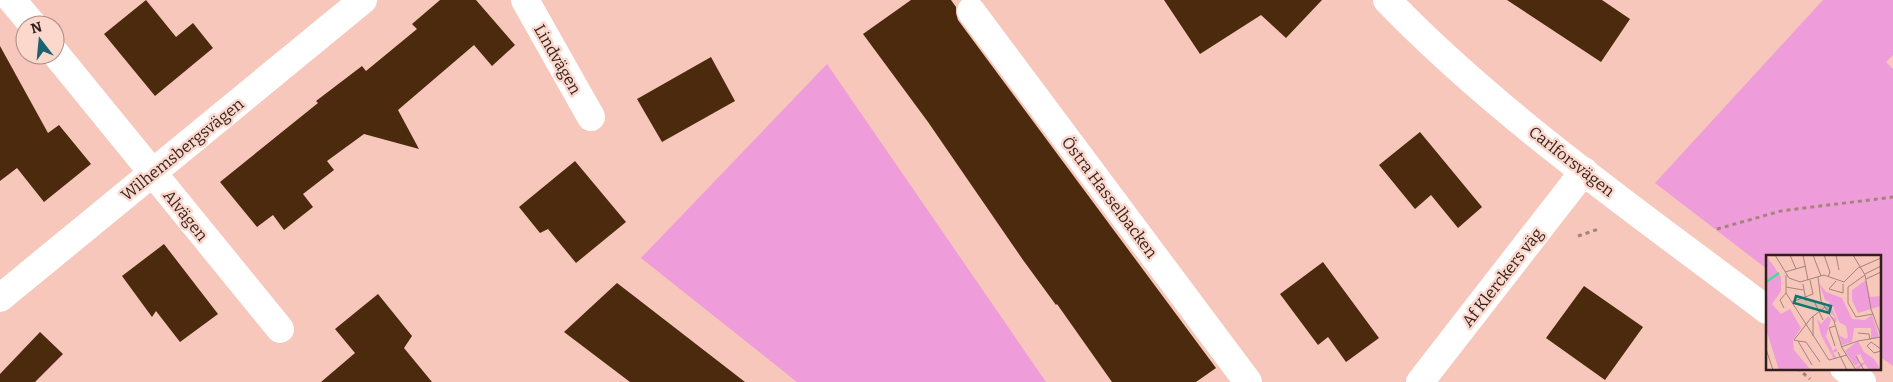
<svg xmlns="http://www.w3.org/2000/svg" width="1893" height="382" viewBox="0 0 1893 382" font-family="Bitter,serif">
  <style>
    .green { fill: #ee9dda }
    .building { fill: #4c2a0d }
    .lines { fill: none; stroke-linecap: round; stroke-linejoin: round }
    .path { stroke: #a58379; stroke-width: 3; stroke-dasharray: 4 4; stroke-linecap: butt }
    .minor { stroke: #fff; stroke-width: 28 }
    .tertiary { stroke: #fff; stroke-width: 28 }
    .labels { text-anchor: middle; stroke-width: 5; stroke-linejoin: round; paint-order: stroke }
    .street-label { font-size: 16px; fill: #301f1a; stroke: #fcd7cc }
    .inset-river { fill: none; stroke: #4bdb90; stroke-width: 2.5 }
    .inset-road { fill: none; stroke: #a7847a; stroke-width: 1 }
    .view { fill: #0f766e; fill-opacity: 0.15; stroke: #0f766e; stroke-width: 2.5 }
    .inset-edge { fill: none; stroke: #301f1a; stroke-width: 2.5 }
  </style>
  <rect width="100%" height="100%" fill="#f6c7ba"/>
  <path class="green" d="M1823,0H1893V55L1886,62L1893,69V366L1879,356V256H1767V269L1655,183Z
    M827,64L1046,382H797L641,258Z"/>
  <path class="building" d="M146,0L176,37L193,23L213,48L155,96L104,34Z
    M440,0H476L515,45L492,66L474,45L398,110L419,149L364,134L327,161L334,170L303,194L313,207L284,230L273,215L257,227L220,182L318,103L316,101L362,66L366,71L417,29L412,24Z
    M911,0H951L956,7V13L958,20L1216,368L1196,382H1112L1057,304L1056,305L1023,260L928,122L863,34Z
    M1164,0H1322L1286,38L1261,15L1200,54Z
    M1507,0H1602L1630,19L1601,62Z
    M0,46L48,133L59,125L91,164L44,202L17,168L0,181Z
    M711,57L735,101L662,142L637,99Z
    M1420,132L1482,207L1458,228L1431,195L1415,209L1379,165Z
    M575,161L626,222L576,263L548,229L540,233L519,207Z
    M164,244L218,314L180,342L156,311L152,317L122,276Z
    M1323,262L1379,338L1346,362L1328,337L1318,345L1280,294Z
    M617,283L630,293L745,382H630L564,332Z
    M1584,286L1643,327L1605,380L1546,338Z
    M378,294L412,336L404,348L432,382H321L355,353L335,329Z
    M40,332L63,354L35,382H0V374Z"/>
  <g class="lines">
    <path class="path" d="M1717,229L1781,211L1893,197
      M1578,236L1599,229
      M1797,368L1810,379"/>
    <path class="minor" d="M12,0L33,25
      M525,0L591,117
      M971,11L1248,382
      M55,53L280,329
      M0,298L363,0
      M1420,382L1584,171"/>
    <path class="tertiary" d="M1387,0C1500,117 1638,212 1767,310
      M1844,368L1862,382"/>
  </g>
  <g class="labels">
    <g class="street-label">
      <text transform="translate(558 59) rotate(60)" y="6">Lindvägen</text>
      <text transform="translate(182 149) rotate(-39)" y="6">Wilhemsbergsvägen</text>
      <text transform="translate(1572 161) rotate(38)" y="6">Carlforsvägen</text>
      <text transform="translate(1110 197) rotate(53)" y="6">Östra Hasselbacken</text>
      <text transform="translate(186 215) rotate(51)" y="6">Alvägen</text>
      <text transform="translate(1502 277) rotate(-52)" y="6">Af Klerckers väg</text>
    </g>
  </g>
  <g transform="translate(1766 255)">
    <rect width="115" height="115" fill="#f6c7ba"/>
    <path d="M0,0L15,22V36L6,49L15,59L24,54L35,73L27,85L28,95L44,114L50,115H13L0,74ZM100,25L104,42L115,41V51L92,58L86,45V35ZM53,28L60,37L76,43L86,64L99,65L106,60L113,82L105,84V73H88L86,87L76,90L73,80L80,84L82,82L80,71L73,67L67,51L65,52L71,65L69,68L65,61L68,63L69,62L60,53L64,47L59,45ZM62,61L65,64L60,81L67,96L70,93L72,96L67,98L71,103L68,104L55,80L51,64L55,69ZM92,86L98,97L108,104L115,115H103L99,109L91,115L90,112L98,107L94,99L90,101L93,108L89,111L79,96Z" fill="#ee9dda"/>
    <path class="inset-river" d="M0,27L13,18"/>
    <path class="inset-road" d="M9,0L23,23L34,27L58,20L78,27L92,13L115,3M24,0L30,14M37,0L42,25M47,0L55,21M58,0L64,17L62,22M70,0L73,15M87,0L99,20L105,54L115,81M19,17L40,11M99,19L115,11M20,20V38L63,105L81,100M99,20L82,32V48L90,62L107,59M52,22L55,46L68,66L76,93L90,115M100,24L115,17M70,26L63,34L77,38V29M37,29L40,46M20,32L37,35M48,46L57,65M26,47L47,39L44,25M18,53L14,45L20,38M47,61V81M92,78L103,79L104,85M32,86L40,87L54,107M69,91L63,73L69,71M75,92L92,86L115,82M0,94L7,115M115,94L105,87L101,91L108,98L115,96M72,97L81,115M90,101L98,115M46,110L32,86L28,85L45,63L59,52"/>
    <path class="view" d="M30,41L65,51L63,58L28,48Z"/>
    <rect width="115" height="115" class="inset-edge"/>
  </g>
  <g transform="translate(40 40) rotate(344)"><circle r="24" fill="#fcd7cc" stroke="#aa8d85"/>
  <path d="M0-4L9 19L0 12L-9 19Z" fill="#1c6272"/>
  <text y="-8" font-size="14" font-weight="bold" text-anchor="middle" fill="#301f1a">N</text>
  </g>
</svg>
